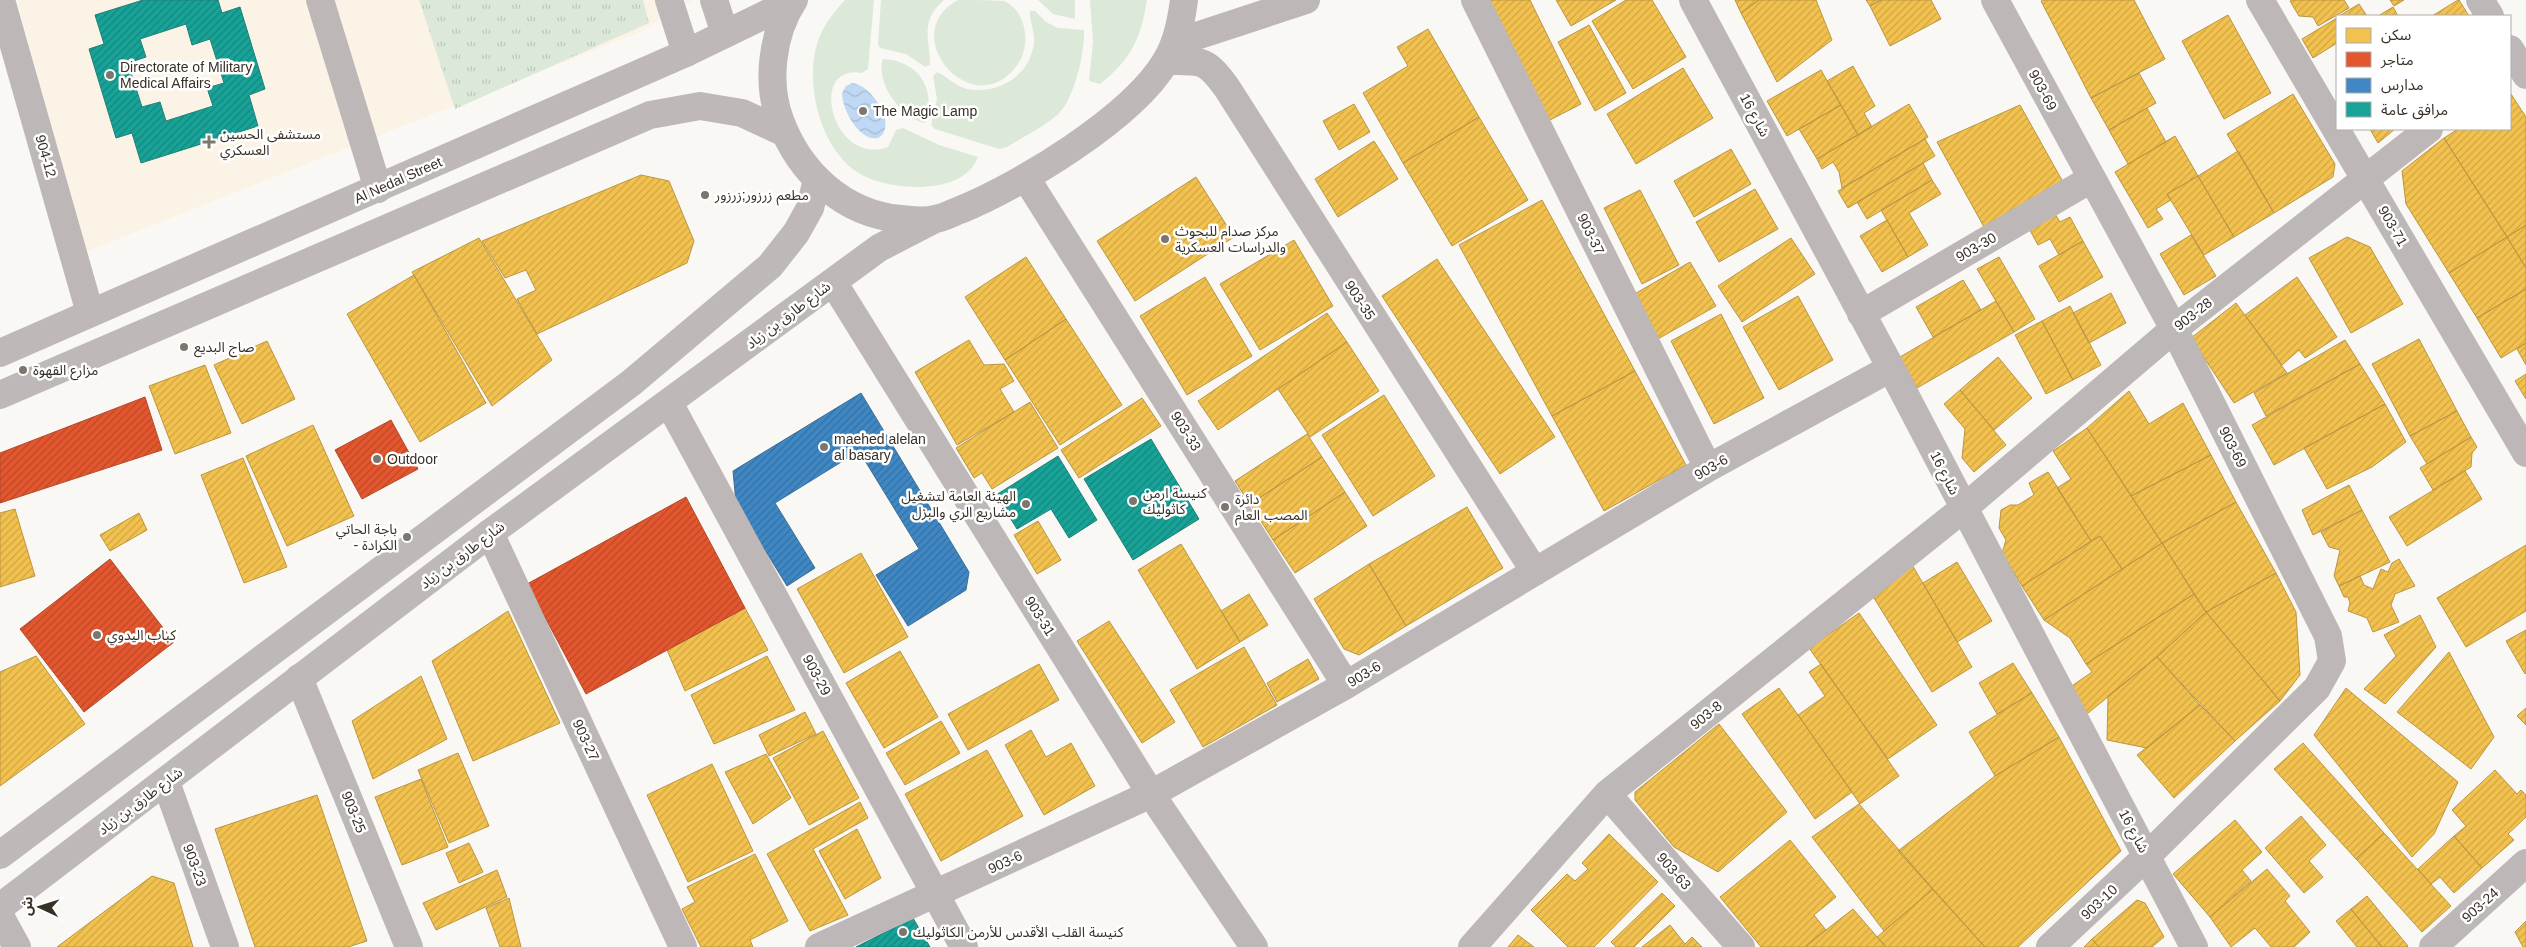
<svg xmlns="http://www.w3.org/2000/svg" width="2526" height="947" viewBox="0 0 2526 947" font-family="Helvetica,'Noto Sans Arabic',sans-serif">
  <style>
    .built { fill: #fcf3e7 }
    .green { fill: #dce9d8 }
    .park { fill: url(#park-tufts) }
    .water { fill: url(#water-waves) }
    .homes { fill: url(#homes-hatch); stroke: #ba9642 }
    .shops { fill: url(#shops-hatch); stroke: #b04b2c }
    .schools { fill: url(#schools-hatch); stroke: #3d6e95 }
    .public { fill: url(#public-hatch); stroke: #218076; fill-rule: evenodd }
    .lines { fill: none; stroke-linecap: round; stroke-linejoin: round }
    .minor { stroke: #beb7b7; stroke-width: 28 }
    .major { stroke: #bfb8b9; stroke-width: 28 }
    .poi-dot { fill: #7c766e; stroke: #fff; stroke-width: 2 }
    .labels { text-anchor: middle; stroke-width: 5; stroke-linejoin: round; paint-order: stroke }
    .poi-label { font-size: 14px; fill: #383026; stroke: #fff; text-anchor: start }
    .street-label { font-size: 14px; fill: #383026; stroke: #fff }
  </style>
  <defs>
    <pattern id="park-tufts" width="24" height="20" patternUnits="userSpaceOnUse" patternTransform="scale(1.25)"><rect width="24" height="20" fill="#dce9d8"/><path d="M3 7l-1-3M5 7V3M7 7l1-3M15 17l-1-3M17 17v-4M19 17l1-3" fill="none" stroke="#bec8b9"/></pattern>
    <pattern id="water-waves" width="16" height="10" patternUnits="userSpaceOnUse" patternTransform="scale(1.25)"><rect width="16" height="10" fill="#c0d8f4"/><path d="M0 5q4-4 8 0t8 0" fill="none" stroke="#a6bad1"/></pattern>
    <pattern id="homes-hatch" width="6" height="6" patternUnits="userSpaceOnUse" patternTransform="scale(1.25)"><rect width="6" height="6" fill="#f2c14e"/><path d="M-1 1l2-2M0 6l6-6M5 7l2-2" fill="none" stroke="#d0a644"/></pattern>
    <pattern id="shops-hatch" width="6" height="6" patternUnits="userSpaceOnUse" patternTransform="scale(1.25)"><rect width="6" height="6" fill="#e4572e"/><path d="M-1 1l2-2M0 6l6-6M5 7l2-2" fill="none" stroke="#ba4827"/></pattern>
    <pattern id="schools-hatch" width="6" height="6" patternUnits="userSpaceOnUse" patternTransform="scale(1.25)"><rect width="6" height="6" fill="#3f88c5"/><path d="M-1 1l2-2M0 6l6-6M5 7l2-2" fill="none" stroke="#3670a0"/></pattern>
    <pattern id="public-hatch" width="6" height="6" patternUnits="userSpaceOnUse" patternTransform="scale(1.25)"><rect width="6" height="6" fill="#17a398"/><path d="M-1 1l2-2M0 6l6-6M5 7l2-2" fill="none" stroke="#16857c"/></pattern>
  </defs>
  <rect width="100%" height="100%" fill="#faf8f5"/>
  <path class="built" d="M17,0H693L638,33L85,252Z"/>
  <path class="green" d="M845,0H874L868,69L862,73C807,63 832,167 888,147L896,130L903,128L939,145L978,157C964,195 897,191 866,177C822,157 804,87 817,44C822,27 833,13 845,0Z
    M881,0H944C919,22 930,38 930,65L925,67L906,54L880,48L878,44Z
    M958,0C971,0 992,0 1004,1C1027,11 1031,46 1018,64C974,127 894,34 958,0Z
    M1038,0H1075V19L1053,14Z
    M1090,0H1147C1141,38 1131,60 1100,84L1089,81L1093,42Z
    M1030,11H1035L1046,22L1058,28L1084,30C1085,52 1074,102 1056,116C1042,128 1023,137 1007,147L999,149L935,129L931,125L937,99L933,76L937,72C948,77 955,86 967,89C999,95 1031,75 1034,42C1035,31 1029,21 1030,11Z
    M883,59C919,61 937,89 925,123C901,119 875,82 883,59Z"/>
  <path class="park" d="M419,0H643L649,23L455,109Z"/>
  <path class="water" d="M852,83C871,84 899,126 878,138C859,142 842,109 842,93L846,86Z"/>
  <path class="homes" d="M1489,0H1530L1581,104L1548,121Z
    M1556,0H1616L1571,26Z
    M1626,0H1652L1686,57L1633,89L1592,21Z
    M1735,0H1759L1741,13Z
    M1759,0H1816L1832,40L1777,82L1741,13Z
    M1866,0H1881L1870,6Z
    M1881,0H1931L1941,19L1890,46L1870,6Z
    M2043,0H2134L2165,59L2091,98L2041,1Z
    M2292,0H2344L2349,8L2318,26L2313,17L2299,16L2290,1Z
    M2390,0H2404L2394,6Z
    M2459,0L2469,16H2432L2458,0Z
    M2359,4L2367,16H2339Z
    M2393,7L2398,16H2378Z
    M2228,15L2271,93L2224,119L2182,41Z
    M2337,18V43L2313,58L2302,39Z
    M1589,25L1626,93L1595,111L1558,42Z
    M1428,29L1479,117L1403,163L1363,93L1408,66L1397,47Z
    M1853,66L1875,106L1864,113L1872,127L1858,135L1827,81Z
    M1683,68L1713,118L1636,164L1607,114Z
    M1821,70L1841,105L1787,136L1767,101Z
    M2139,73L2156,103L2109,130L2091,98Z
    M2293,94L2335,164L2333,177L2274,213L2227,134Z
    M2511,94L2526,117V225L2507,237L2444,138L2458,129H2510Z
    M1354,104L1370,132L1339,150L1323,121Z
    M1909,104L1928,137L1842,188L1839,172L1833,162L1822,169L1817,159Z
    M1841,105L1858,135L1817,159L1799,129Z
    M2020,105L2063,182L1984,227L1937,142Z
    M2147,108L2166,142L2128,164L2109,130Z
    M1479,117L1528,200L1452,246L1403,163Z
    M2370,129H2395L2378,143Z
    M2175,136L2198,176L2167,194L2171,200L2156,209L2163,219L2148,228L2115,172Z
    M2444,138L2507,237L2449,273L2406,204L2402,171Z
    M1925,139L1935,156L1848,208L1838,191Z
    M1374,141L1398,179L1338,217L1315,179Z
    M1731,149L1751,184L1694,217L1674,181Z
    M2238,151L2274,213L2234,237L2198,176Z
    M1923,163L1932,180L1867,219L1857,202Z
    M641,175L669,181L694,241L687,263L537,334L517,299L536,290L526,270L505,278L482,241Z
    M2198,176L2234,237L2204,255L2167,194Z
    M1196,177L1234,237L1135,301L1097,241Z
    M1932,180L1941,194L1909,213L1928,245L1908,257L1881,210Z
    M1755,189L1778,229L1719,262L1696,222Z
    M1640,190L1679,265L1642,284L1604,208Z
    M1542,200L1635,371L1552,416L1459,245Z
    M2052,209L2060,222L2070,217L2083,241L2059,255L2050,239L2038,245L2026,223Z
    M1887,220L1908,257L1882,272L1860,236Z
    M2526,225V268L2507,237Z
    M2191,235L2216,276L2184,295L2160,254Z
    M2347,237L2370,247L2403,304L2351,333L2309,258Z
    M2507,237L2526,268V289L2477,318L2449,273Z
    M479,238L552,360L492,406L412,272Z
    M1791,238L1815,274L1742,322L1718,286Z
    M1294,240L1333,306L1260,350L1220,284Z
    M2083,241L2103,277L2059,302L2039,266Z
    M1026,257L1066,319L1005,360L965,297Z
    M1999,257L2035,319L2014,332L1977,269Z
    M1437,259L1555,437L1500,474L1382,296Z
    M1690,262L1716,306L1656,340L1631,296Z
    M414,275L486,403L420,442L347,314Z
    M1205,277L1252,356L1187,395L1140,316Z
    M2297,277L2337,337L2305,358L2299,350L2282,365L2245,315Z
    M1963,280L1981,310L1933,337L1916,307Z
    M2526,289V343L2501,358L2477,318Z
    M2111,293L2126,323L2089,343L2073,313Z
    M1798,296L1833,360L1779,390L1743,327Z
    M1996,301L2014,332L1917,388L1900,357Z
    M2236,303L2287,373L2234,403L2191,338Z
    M2070,306L2101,365L2073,380L2042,321Z
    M1327,313L1347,342L1218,430L1198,401Z
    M1721,314L1764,398L1714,424L1671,341Z
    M1066,319L1122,405L1060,445L1005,360Z
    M2042,321L2073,380L2046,394L2015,335Z
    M2419,339L2457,411L2410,436L2372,364Z
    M969,340L984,365L1004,364L1014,381L1000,389L1014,412L957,445L915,372Z
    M2345,340L2360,364L2266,416L2254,393Z
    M267,341L295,399L242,424L214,365Z
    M1347,342L1379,391L1310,437L1278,389Z
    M2526,343V365L2517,349Z
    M1998,357L2032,398L1994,430L1960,390Z
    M2360,364L2385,404L2274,465L2252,425Z
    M205,365L231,433L175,454L149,386Z
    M1635,371L1686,465L1604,511L1552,416Z
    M2526,374V399L2515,381Z
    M1960,390L2006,445L1974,472L1962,458L1965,429L1944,404Z
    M2129,391L2149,424L2183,403L2211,455L2131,496L2087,428Z
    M1384,395L1435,476L1373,516L1322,435Z
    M1142,398L1161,426L1079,478L1061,450Z
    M1030,402L1058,448L992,489L982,473L974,478L956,448Z
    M2385,404L2406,442L2372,467L2327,489L2304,448Z
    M2457,411L2471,437L2427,464L2410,436Z
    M313,425L354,516L287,546L246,456Z
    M2087,428L2162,543L2122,569L2100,536L2091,541L2057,488L2071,479L2053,451Z
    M1307,434L1322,457L1250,504L1235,481Z
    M2471,437L2477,447L2472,453L2471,467L2433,490L2420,468Z
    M2211,455L2236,502L2162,543L2131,496Z
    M1322,457L1345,492L1273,540L1250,504Z
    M243,458L287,567L244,583L201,475Z
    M2465,471L2482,499L2407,546L2389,517Z
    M2048,472L2091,541L2022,586L2002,553L2006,540L1999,528L2001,510L2010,505H2018L2034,495L2029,483Z
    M2349,485L2362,510L2313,535L2302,510Z
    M1345,492L1367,526L1295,573L1273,540Z
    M2236,502L2276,573L2206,612L2162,543Z
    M1467,507L1503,568L1406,626L1369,564Z
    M15,509L35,576L0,587V513Z
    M2362,510L2390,562L2339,586L2334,576L2340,550L2329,547L2321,532Z
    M139,513L147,530L110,551L100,535Z
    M1038,521L1061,560L1037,574L1014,535Z
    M2100,536L2122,569L2044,620L2022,586Z
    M2162,543L2194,594L2086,664L2070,638L2044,620Z
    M1181,544L1240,642L1197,669L1138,570Z
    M2526,545V611L2466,647L2437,598Z
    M861,553L908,637L844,673L797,589Z
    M2399,559L2415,586L2395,594L2391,605L2399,622L2373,632L2367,618L2348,611L2350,603L2348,597H2344L2339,586L2360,576L2364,585L2373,589L2381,569L2388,572L2392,563Z
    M1957,562L1992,621L1957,642L1923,583Z
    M1911,563L1972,667L1932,692L1874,598Z
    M1369,564L1406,626L1359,655L1344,649L1314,599Z
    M2276,573L2296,612L2300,675L2280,701L2206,612Z
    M1249,594L1268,625L1240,642L1221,611Z
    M2194,594L2206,612L2157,657L2082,718L2066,690L2092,672L2086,664Z
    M745,608L768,650L685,691L667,650Z
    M508,611L560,723L473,761L432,661Z
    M2206,612L2280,701L2235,741L2157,657Z
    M1859,613L1937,725L1888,759L1809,648Z
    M2420,615L2436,647L2385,704L2364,689L2396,656L2384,635Z
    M1109,621L1175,722L1142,743L1077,641Z
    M2526,630V673L2525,674L2506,641Z
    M1244,647L1277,705L1203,747L1170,690Z
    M900,651L938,717L884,748L846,683Z
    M2449,652L2494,737L2471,769L2397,712Z
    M36,656L85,724L0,786V672Z
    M767,656L795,710L714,744L691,695Z
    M2157,657L2200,705L2147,748L2107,740L2108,696Z
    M1308,659L1319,679L1277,702L1267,683Z
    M2013,663L2032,693L1997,714L1979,683Z
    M1039,664L1059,700L968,750L948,714Z
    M1821,664L1899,776L1860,804L1798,715L1825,696L1809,672Z
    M421,676L447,739L373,779L352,721Z
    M1779,688L1852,792L1815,819L1742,714Z
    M2346,688L2458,782L2434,834L2412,857L2314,735Z
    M2032,693L2059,737L1995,776L1969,732Z
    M2200,705L2235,741L2174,798L2137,755Z
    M2526,708V725L2517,716Z
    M805,712L816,734L769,756L759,735Z
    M941,721L960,753L905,785L886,753Z
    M1719,724L1787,812L1718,872L1674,847L1635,800V792Z
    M1031,730L1046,757L1071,743L1095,786L1044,815L1005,745Z
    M823,731L859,798L809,825L773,758Z
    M2059,737L2121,851L2018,947H1985L1898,851L1995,776Z
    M2303,743L2384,833L2356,859L2274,769Z
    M987,750L1023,816L941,861L905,794Z
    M458,753L489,826L449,843L418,770Z
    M766,754L791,798L753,824L725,772Z
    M712,764L753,851L688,882L647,795Z
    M2495,770L2517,794L2521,790L2526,795V817L2508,834L2514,840L2482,868L2454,836L2466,826L2452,810Z
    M421,779L448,847L402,865L375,797Z
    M317,795L367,941L348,947H255L215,829Z
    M860,802L868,818L813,849L848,915L810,931L767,854Z
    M1859,804L1933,889L1884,931L1812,837Z
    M2301,816L2326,845L2309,861L2323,877L2304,893L2265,848Z
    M2235,820L2262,852L2242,870L2251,881L2210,917L2173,874Z
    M857,829L881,878L845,899L819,851Z
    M2384,833L2451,906L2422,932L2356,859Z
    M1609,834L1658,882L1594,947H1568L1531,910L1567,874L1575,881L1588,869L1582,863Z
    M2454,836L2482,868L2454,893L2440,877L2431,884L2418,869Z
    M1790,840L1836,897L1814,915L1826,930L1805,947H1761L1720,897Z
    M469,843L483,872L459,883L446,853Z
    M755,854L788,921L750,940L753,947H701L682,909L695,902L687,887Z
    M2267,869L2290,896L2285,901L2310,932L2294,947H2271L2255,928L2231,947L2210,917Z
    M497,870L507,897L436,930L423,903Z
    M152,876L174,883L193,947H57Z
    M1933,889L1985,947H1886L1877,937Z
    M1662,893L1675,906L1634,947H1616L1611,942Z
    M2367,896L2408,946L2407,947H2382L2351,909Z
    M509,898L521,947H500L486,908Z
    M2137,900L2145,903L2164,937L2152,947H2099L2092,939Z
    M1853,909L1886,947H1805L1826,930Z
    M2351,909L2382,947H2357L2336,921Z
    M2526,921V947H2523L2515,932Z
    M1670,925L1685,944L1682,947H1642Z
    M1518,935L1534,947H1508Z
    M1692,937L1702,947H1682Z
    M2092,939L2099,947H2084Z"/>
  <path class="shops" d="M145,397L162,450L0,503V453Z
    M391,420L418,469L362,499L335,450Z
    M686,497L745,608L586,694L527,584Z
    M110,559L174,642L84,712L20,629Z"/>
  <path class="schools" d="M861,393L969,572L966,590L908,626L876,575L919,549L859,451L775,503L815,568L787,586L736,503L733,471Z"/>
  <path class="public" d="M143,0H218L222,13L240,7L265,89L249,95L258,126L141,163L132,133L116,138L89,49L104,44L95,15ZM186,24L192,45L210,39L224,83L207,88L213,106L166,121L160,102L142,107L128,63L146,57L140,39Z
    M1151,439L1199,519L1133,560L1084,479Z
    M1058,456L1097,520L1069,538L1051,509L1017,529L996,495Z
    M913,918L930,947H856Z"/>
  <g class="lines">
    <path class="minor" d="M1,0L90,313
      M320,0L378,189
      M669,0L686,53
      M714,0L725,34
      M1475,0L1708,468
      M1693,0L1891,368L2194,947
      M1995,0L2174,329L2328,636L2332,661L2317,688L2147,856L2050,947
      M2260,0L2526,453
      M2480,0L2490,16
      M1175,43L1306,0
      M2510,49L2526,75
      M1166,61C1202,61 1205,58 1227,88L1535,572
      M1026,178L1346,685
      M833,282L1151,794L1254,947
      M1861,314L2091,179
      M669,403L964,947
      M490,533L683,947
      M299,678L409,947
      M166,782L225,947
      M1607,794L1741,947
      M0,916L17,947
      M819,947L1151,794L1346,685L1708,468L1891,368
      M1472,947L1607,794L1964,508L2174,329L2429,129
      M2433,947L2526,863"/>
    <path class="major" d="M794,0C772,33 766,83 780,120C799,172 843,214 901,219C912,220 925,222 935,219C943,218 952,213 960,210C1021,185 1132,118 1166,61C1177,42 1181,22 1184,0
      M0,353L686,53L793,1
      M0,395L650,115L700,106L742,113L785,133
      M0,855L631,383L770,266L796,233L810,208L817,180
      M0,907L490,533L879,248L935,219"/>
  </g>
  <g class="poi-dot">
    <circle cx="110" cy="75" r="5"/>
    <circle cx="863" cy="111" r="5"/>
    <path d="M206.5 134.5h5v5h5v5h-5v5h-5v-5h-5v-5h5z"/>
    <circle cx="705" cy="195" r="5"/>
    <circle cx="1165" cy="239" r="5"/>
    <circle cx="184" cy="347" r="5"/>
    <circle cx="23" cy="370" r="5"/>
    <circle cx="824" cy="447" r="5"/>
    <circle cx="377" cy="459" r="5"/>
    <circle cx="1133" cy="501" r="5"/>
    <circle cx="1026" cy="504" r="5"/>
    <circle cx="1225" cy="507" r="5"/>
    <circle cx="407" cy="537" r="5"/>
    <circle cx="97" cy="635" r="5"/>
    <circle cx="903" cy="932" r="5"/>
  </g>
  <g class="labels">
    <g class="poi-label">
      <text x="120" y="72">Directorate of Military<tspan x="120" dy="16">Medical Affairs</tspan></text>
      <text x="873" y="116">The Magic Lamp</text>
      <text x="220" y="139">مستشفى الحسين<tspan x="220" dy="16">العسكري</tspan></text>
      <text x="715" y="200">مطعم زرزور;زرزور</text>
      <text x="1175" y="236">مركز صدام للبحوث<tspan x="1175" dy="16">والدراسات العسكرية</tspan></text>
      <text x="194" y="352">صاج البديع</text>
      <text x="33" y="375">مزارع القهوة</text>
      <text x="834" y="444">maehed alelan<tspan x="834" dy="16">al basary</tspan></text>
      <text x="387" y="464">Outdoor</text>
      <text x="1143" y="498">كنيسة ارمن<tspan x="1143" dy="16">كاثوليك</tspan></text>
      <text x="1016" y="501" text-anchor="end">الهيئة العامة لتشغيل<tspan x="1016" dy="16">مشاريع الري والبزل</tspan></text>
      <text x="1235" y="504">دائرة<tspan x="1235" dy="16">المصب العام</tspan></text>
      <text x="397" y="534" text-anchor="end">باجة الحاتي<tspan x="397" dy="16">- الكرادة</tspan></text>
      <text x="107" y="640">كباب اليدوي</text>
      <text x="913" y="937">كنيسة القلب الأقدس للأرمن الكاثوليك</text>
    </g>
    <g class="street-label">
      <text transform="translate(2043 90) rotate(62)" y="5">903-69</text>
      <text transform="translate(1755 115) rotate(62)" y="5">شارع 16</text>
      <text transform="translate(46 156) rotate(74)" y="5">904-12</text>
      <text transform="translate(398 180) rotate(-24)" y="5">Al Nedal Street</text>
      <text transform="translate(2393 226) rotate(60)" y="5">903-71</text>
      <text transform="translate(1591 234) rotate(64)" y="5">903-37</text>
      <text transform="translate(1976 247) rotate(-30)" y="5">903-30</text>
      <text transform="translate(1360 300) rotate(57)" y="5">903-35</text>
      <text transform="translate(2193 314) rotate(-38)" y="5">903-28</text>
      <text transform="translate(788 315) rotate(-37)" y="5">شارع طارق بن زياد</text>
      <text transform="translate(1186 431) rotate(58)" y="5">903-33</text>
      <text transform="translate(2233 447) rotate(63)" y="5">903-69</text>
      <text transform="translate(1711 467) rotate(-30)" y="5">903-6</text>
      <text transform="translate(1945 473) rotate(63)" y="5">شارع 16</text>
      <text transform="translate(462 555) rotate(-37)" y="5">شارع طارق بن زياد</text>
      <text transform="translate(1040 616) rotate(58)" y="5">903-31</text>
      <text transform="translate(1364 674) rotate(-31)" y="5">903-6</text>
      <text transform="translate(817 675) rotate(62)" y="5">903-29</text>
      <text transform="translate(1706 715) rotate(-39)" y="5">903-8</text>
      <text transform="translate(586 740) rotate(65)" y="5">903-27</text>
      <text transform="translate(140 801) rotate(-37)" y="5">شارع طارق بن زياد</text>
      <text transform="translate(354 812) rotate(68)" y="5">903-25</text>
      <text transform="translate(2134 831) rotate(62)" y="5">شارع 16</text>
      <text transform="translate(1005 862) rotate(-25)" y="5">903-6</text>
      <text transform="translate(195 865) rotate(70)" y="5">903-23</text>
      <text transform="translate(1674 871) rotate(49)" y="5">903-63</text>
      <text transform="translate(2099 902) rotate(-43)" y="5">903-10</text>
      <text transform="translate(2480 905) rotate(-42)" y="5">903-24</text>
    </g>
  </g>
  <rect x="2336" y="15" width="175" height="115" fill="#ffffff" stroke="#afaca8"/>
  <rect x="2346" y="28" width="25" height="15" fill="#f2c14e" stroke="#afaca8"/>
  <text x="2381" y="40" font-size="15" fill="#383026">سكن</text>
  <rect x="2346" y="52" width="25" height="15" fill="#e4572e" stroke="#afaca8"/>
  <text x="2381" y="65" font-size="15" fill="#383026">متاجر</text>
  <rect x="2346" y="78" width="25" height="15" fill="#3f88c5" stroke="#afaca8"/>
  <text x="2381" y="90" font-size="15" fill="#383026">مدارس</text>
  <rect x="2346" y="102" width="25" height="15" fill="#17a398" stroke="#afaca8"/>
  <text x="2381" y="115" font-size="15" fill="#383026">مرافق عامة</text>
  <g transform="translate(40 907) rotate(274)" stroke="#ffffff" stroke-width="4" paint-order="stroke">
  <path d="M0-4L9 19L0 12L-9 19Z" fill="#383026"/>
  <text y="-8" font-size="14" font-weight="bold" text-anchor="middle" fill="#383026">ش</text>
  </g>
</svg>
